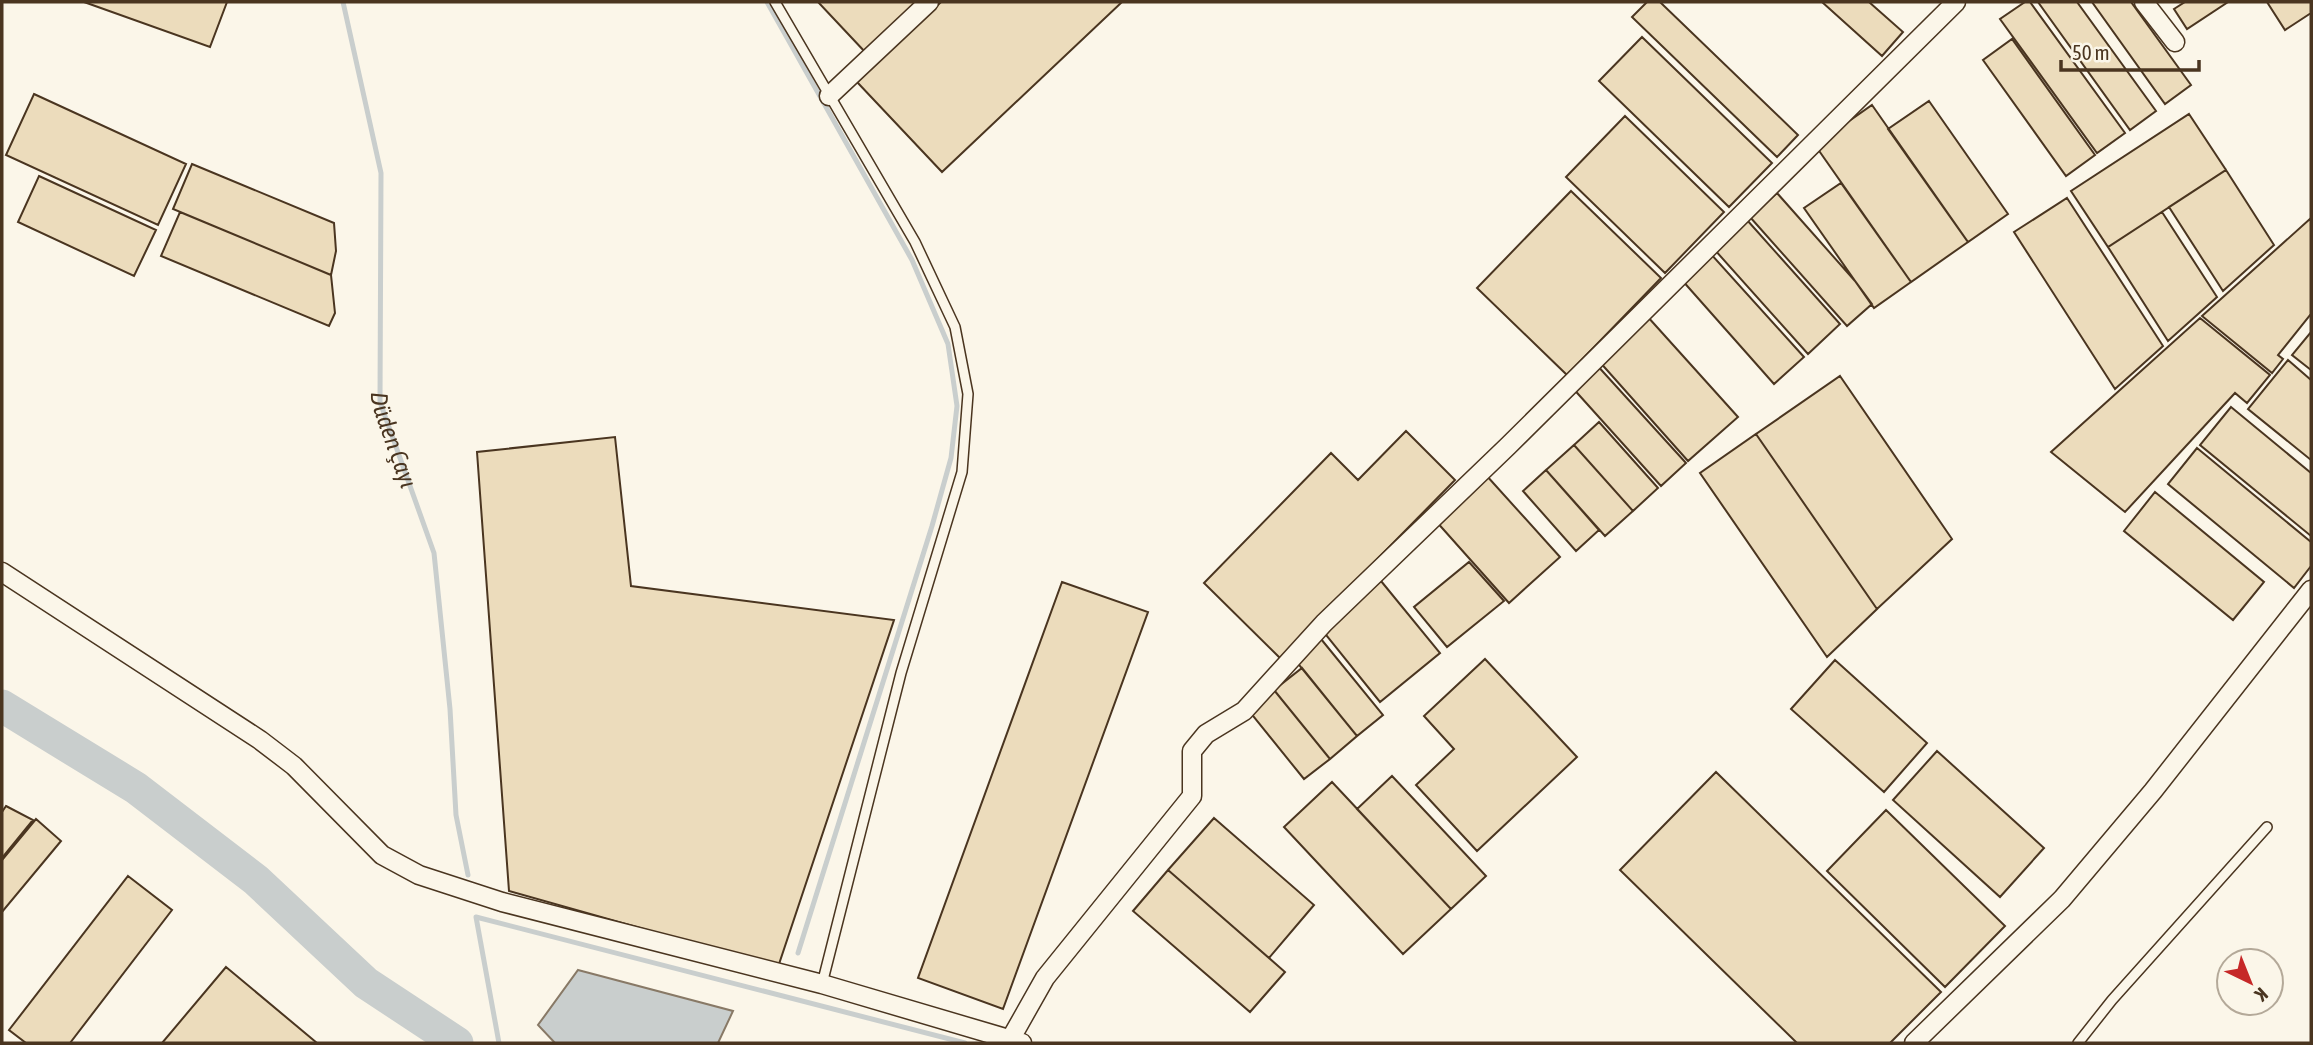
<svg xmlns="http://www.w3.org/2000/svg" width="2313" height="1045" font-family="'Asap Condensed',sans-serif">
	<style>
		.water { fill: #c9cecd; stroke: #887966; stroke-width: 2 }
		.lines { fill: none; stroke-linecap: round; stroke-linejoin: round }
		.stream { stroke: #c9cecd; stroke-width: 5 }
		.river { stroke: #c9cecd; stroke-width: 33 }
		.building { fill: #ecdcbc; stroke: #4a3520; stroke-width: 2 }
		.lane-casing { stroke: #4a3520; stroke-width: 12 }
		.street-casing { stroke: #4a3520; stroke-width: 21 }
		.lane { stroke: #fbf6e9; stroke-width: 9 }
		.street { stroke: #fbf6e9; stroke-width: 18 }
		.labels { text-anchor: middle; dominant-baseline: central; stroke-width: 5; stroke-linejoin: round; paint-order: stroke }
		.water-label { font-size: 24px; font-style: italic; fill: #4a3520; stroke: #fbf6e9 }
	</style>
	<rect width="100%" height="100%" fill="#fbf6e9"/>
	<path class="water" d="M578,970L733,1011L718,1043H555L538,1025Z"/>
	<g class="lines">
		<g class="stream">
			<path id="s1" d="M343,2L381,173L380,402L434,553L450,709L456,815L468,875"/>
			<path d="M767,2L912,260L948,344L957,406L951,458L932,526L798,953"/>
			<path d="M499,1043L476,917L965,1043"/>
		</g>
		<path class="river" d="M2,706L136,788L256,880L366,983L457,1043"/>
	</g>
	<path class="building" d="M84,2H227L210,47Z
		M818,2H920L866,53Z
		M941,2H1122L942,172L857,82Z
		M1647,2H1660L1798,135L1777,157L1632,17Z
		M1822,2H1869L1903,32L1882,56Z
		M2025,2H2030L2125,133L2097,153L2000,19Z
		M2038,2H2077L2156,111L2130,130Z
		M2092,2H2131L2191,85L2165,104Z
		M2185,2H2228L2187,29L2174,9Z
		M2267,2H2311V13L2285,30Z
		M1642,37L1772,163L1729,207L1599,81Z
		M2012,39L2095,155L2066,176L1983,60Z
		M34,94L186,164L158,225L6,155Z
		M1929,101L2008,214L1968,242L1888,129Z
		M1872,105L1968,242L1911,282L1815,145Z
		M2189,114L2226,170L2108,247L2071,191Z
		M1625,116L1724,212L1665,273L1566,177Z
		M192,164L334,223L336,251L331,275L173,209Z
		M2226,170L2274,245L2223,291L2169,207Z
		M39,176L156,230L134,276L18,222Z
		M1841,183L1911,282L1874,308L1804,208Z
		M1571,191L1661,278L1567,375L1477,288Z
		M1777,193L1855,281L1872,304L1847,326L1750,217Z
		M2067,198L2163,346L2115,389L2014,232Z
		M180,212L331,275L335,313L329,326L161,256Z
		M2162,212L2217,297L2168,341L2108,247Z
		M2311,218V314L2278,355L2283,359L2272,373L2202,316Z
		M1747,220L1840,324L1808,354L1714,249Z
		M1710,253L1804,357L1774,384L1681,279Z
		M1647,316L1738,417L1688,461L1598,360Z
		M2200,318L2270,375L2247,403L2235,393L2125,512L2051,452Z
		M2311,332V370L2292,355Z
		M2288,360L2311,380V460L2248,409Z
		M1595,363L1686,463L1661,486L1570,385Z
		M1840,376L1952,539L1877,609L1756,434Z
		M2231,407L2311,473V536L2200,445Z
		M1599,422L1658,488L1633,511L1574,445Z
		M1406,431L1455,480L1280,658L1204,583L1331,453L1358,480Z
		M1756,434L1877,609L1827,657L1700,473Z
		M615,437L631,586L894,620L778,967L509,891L477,452Z
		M1574,445L1633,511L1605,536L1546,470Z
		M2197,448L2311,542V566L2294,588L2168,484Z
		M1546,470L1599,530L1576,551L1523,491Z
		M1486,475L1560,557L1509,603L1435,520Z
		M2155,492L2264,582L2233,620L2124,531Z
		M1469,562L1504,601L1447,647L1414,607Z
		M1381,581L1440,653L1380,702L1322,630Z
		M1062,582L1148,612L1003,1009L918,978Z
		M1321,639L1383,715L1357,736L1295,660Z
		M1485,659L1577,757L1477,851L1416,785L1454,749L1424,716Z
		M1835,660L1927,743L1884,792L1791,709Z
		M1302,668L1357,736L1330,759L1274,690Z
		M1274,690L1330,759L1304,779L1249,711Z
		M1937,751L2044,848L2000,897L1893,800Z
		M1716,772L1941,992L1890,1043H1797L1620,870Z
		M1392,776L1486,876L1451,909L1357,809Z
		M1332,782L1451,909L1403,954L1284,827Z
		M6,806L33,820L2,858V812Z
		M1886,810L2005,926L1945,987L1827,871Z
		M1214,818L1314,905L1269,958L1168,870Z
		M36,819L61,841L2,912V860Z
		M1168,870L1285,972L1250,1012L1133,911Z
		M128,876L172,910L70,1043H26L9,1030Z
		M226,967L317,1043H162Z"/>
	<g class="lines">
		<defs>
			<path id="lane" d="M775,2L915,242L955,327L968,394L962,472L901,673L822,984
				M2078,1043L2112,1000L2267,827"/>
			<path id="street" d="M2144,2L2175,42
				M829,96L929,2
				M2,572L260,740L294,766L382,855L419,875L502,902L822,984L1022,1043
				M1010,1040L1045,978L1192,796V751L1206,734L1244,711L1324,623L1508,446L1956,2
				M1914,1043L2062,899L2153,791L2311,590"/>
		</defs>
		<use href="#lane" class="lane-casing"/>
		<use href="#street" class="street-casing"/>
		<use href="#lane" class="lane"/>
		<use href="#street" class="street"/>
	</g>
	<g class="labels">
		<g class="water-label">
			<text stroke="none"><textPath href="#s1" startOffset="444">Düden Çayı</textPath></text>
		</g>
	</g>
	<rect width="2313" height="1045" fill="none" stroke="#4a3520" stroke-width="7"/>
	<g transform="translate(2250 982) rotate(137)"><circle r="33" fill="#fbf6e9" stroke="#b4a999" stroke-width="2"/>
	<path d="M0-5L12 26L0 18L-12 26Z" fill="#c62828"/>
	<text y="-10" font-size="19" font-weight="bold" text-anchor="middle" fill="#4a3520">K</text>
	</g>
	<path d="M2061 60v10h138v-10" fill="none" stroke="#4a3520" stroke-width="3.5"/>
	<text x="2072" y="60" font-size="21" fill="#4a3520" stroke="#fbf6e9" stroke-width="5" paint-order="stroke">50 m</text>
</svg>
